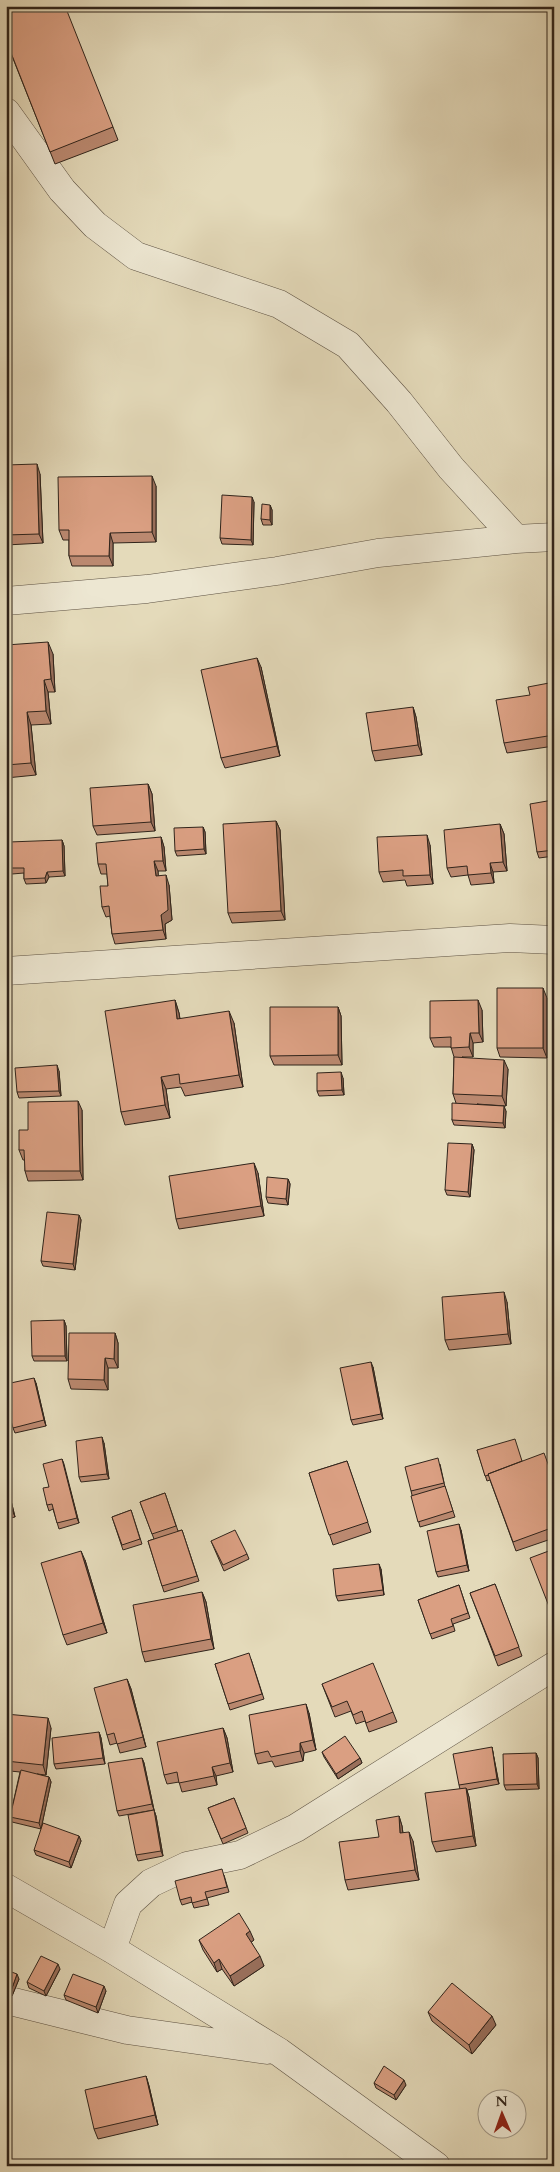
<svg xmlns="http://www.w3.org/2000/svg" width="560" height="2172" font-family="Cardo,serif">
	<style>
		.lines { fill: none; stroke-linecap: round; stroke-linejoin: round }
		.minor-casing { stroke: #5d5243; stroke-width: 29 }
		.minor { stroke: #ede7d2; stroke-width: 28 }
		.wall { fill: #bb8970; stroke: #30241b }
		.shaded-wall { fill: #996f5b; stroke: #30241b }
		.building { fill: #da9f82; stroke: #30241b }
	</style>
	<rect width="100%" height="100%" fill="#e4daba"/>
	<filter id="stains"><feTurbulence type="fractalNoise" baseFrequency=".004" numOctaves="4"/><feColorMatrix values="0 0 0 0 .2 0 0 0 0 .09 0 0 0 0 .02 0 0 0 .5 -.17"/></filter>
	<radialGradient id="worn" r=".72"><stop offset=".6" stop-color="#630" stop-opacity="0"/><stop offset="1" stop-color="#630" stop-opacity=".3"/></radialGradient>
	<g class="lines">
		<defs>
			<path id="minor" d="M6,112L62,190L95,225L136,256L279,304L348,345L399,402L451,468L516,539
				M6,601L147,589L277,571L378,553L516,539L554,537
				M6,971L510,938L554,940
				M6,1888L112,1949L279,2052L436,2166
				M112,1949L128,1904L151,1883L187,1866L240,1855L296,1828L554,1666
				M6,2000L127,2030L267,2050"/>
		</defs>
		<use href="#minor" class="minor-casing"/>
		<use href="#minor" class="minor"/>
	</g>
	<path class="wall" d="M6,41L113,127L118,140L55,164Z
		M6,465L40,474L43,543L6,545Z
		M156,486V542L113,543V566H72L69,556V540H63L59,530Z
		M254,502L253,545L222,544L220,538Z
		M270,505L272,510V525H263L261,519Z
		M6,645L53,654L55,692H48L51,724L31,725L36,775L6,778Z
		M261,667L280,756L225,768L221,758Z
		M549,683L552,693L554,702V746L507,753L504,743L530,695Z
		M413,707L416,717L422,755L375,761L372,751Z
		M148,784L152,794L155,831L97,835L93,826Z
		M553,800L554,802V856L539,858L537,852Z
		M276,821L280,830L285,920L232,923L228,913Z
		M500,824L504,834L507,871L493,872L494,883L471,885L468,875L451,877L447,868Z
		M203,827L205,832L206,854L177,856L175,851Z
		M161,837L164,847L166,871H158V876L169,885L172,920L165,924L166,939L115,944L112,934L110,916L106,917L102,907L108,886L107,874H101L98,864Z
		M62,840L64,846L65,876L49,877L46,883L26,884L24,879V873L12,874L10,868Z
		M430,845L433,884L407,886L405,880L383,882L379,872Z
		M547,998V1058L500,1057L497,1048Z
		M175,1000L179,1013L180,1019L234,1023L243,1087L185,1096L181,1087L166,1089L170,1118L125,1125L121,1112Z
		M338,1007L341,1016L342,1065H274L270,1056Z
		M482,1010L483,1042L473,1043V1057H462L508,1069L506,1106L477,1104L506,1111L505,1128L454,1125L452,1120L456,1103L453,1094L454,1057L451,1047H434L430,1038Z
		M59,1071L61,1096L19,1098L17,1092Z
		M343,1078L344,1095L319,1096L317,1091Z
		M82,1110L83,1180L28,1181L25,1171V1160H23L19,1150L28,1130Z
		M472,1144L474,1150L470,1197L447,1195L445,1190Z
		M258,1173L264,1216L179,1229L176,1219Z
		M288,1179L290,1184L288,1205L268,1203L266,1197Z
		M79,1215L81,1220L75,1270L43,1266L41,1261Z
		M507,1302L511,1344L449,1350L445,1340Z
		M64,1320L66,1326L67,1361H34L32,1356Z
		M115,1333L118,1343V1368H108V1390L71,1389L68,1379Z
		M373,1367L383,1419L353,1425L351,1420Z
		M36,1383L46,1426L15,1433L13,1428Z
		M104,1443L109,1479L81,1482L79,1477Z
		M477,1450L522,1461L554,1480V1538L516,1551L490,1480L487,1481Z
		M62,1459L79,1523L59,1529L53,1509L49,1511L47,1505L49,1487Z
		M347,1461L371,1532L333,1545L309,1473Z
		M440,1464L445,1487L455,1517L420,1527L411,1491Z
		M6,1480L15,1517L6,1519Z
		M165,1493L178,1531L182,1530L199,1581L164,1592L148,1541L154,1539L140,1502Z
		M131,1510L142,1544L123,1550L112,1517Z
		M461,1530L469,1571L438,1577L436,1572Z
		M211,1541L247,1554L249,1559L224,1571Z
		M85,1560L107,1633L67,1645L63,1635Z
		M381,1569L384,1595L338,1601L336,1596Z
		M495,1584L522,1656L498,1666L470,1593Z
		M459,1585L470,1618L453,1624L455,1631L432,1639L418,1600Z
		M202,1592L206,1602L214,1649L145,1662L142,1652Z
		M251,1659L264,1699L230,1710L215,1664Z
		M127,1679L131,1689L146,1747L120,1753L117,1743L110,1745L107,1735Z
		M322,1684L393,1712L397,1722L369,1732L365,1721L356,1724L351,1711L335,1717Z
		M309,1713L316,1750L304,1753L303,1761L275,1767L272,1761L258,1764L255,1754Z
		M6,1714L51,1728L46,1775L37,1774L49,1777L51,1782L41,1829L12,1822L10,1817L20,1772L10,1771L6,1761L8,1749H6Z
		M223,1728L227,1738L233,1772L216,1776L217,1785L182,1792L179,1782L167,1784L164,1775Z
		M99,1732L101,1738L105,1764L56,1769L54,1764Z
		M492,1747L493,1753L499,1784L467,1790L469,1797L476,1846L436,1852L432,1842L460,1789L459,1785Z
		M322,1752L360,1758L362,1763L338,1779L324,1757Z
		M536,1753L538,1758L539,1789L506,1790L504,1785Z
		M142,1758L144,1763L154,1810L119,1816L117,1811Z
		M234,1798L248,1833L223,1844L208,1808Z
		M154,1810L156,1816L163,1856L138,1861L136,1855Z
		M399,1816L402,1826L403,1833L413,1841L419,1880L348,1890L345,1880L379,1837Z
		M79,1836L81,1841L71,1868L36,1855L34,1850Z
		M224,1875L229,1892L207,1898L209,1905L194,1908L192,1902L182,1905L180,1900Z
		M199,1940H254L251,1942L264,1966L234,1986L222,1969L217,1972L203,1950Z
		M60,1969L46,1996L29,1988L27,1982Z
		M6,1970L19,1979L12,1996L6,1994Z
		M106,1991L98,2013L66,2000L64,1995Z
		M428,2012L496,2025L472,2054L432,2021Z
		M146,2076L149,2086L158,2125L98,2139L94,2129Z
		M374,2083L406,2085L396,2100L376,2088Z"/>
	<path class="shaded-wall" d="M37,464L40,474L43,543L39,534Z
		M152,476L156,486V542L152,532Z
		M252,497L254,502L253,545L251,540Z
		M270,505L272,510V525L270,520Z
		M110,533L113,543V566L109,556Z
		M48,642L53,654L55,692L51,679Z
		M257,658L261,667L280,756L277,746Z
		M44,680L48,692L51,724L46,711Z
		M549,683L552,693L554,702V714Z
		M413,707L416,717L422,755L418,745Z
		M27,712L31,725L36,775L31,763Z
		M148,784L152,794L155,831L151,822Z
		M276,821L280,830L285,920L281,911Z
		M500,824L504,834L507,871L503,862Z
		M203,827L205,832L206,854L204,849Z
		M427,835L430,845L433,884L430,875Z
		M161,837L164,847L166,871L163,861Z
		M62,840L64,846L65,876L63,871Z
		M154,861L158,871L159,886L156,876Z
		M490,863L493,872L494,883L491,873Z
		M47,872L49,877L46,883L45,878Z
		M166,875L169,885L172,920L165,924L166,939L163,930L161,915Z
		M543,988L547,998V1058L543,1048Z
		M175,1000L179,1013L182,1032L177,1019Z
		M478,1000L482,1010L483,1042L479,1033Z
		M338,1007L341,1016L342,1065L338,1055Z
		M229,1011L234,1023L243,1087L239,1075Z
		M470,1033L473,1043V1057L469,1047Z
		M504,1060L508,1069L506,1106L502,1096Z
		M57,1065L59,1071L61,1096L59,1091Z
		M341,1072L343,1078L344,1095L342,1090Z
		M161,1077L166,1089L170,1118L165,1105Z
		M78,1101L82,1110L83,1180L80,1171Z
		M504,1106L506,1111L505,1128L503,1123Z
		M472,1144L474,1150L470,1197L468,1192Z
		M254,1163L258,1173L264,1216L261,1206Z
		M288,1179L290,1184L288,1205L286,1199Z
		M79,1215L81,1220L75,1270L73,1264Z
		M504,1292L507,1302L511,1344L508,1334Z
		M64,1320L66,1326L67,1361L65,1356Z
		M115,1333L118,1343V1368L114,1359Z
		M105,1358L108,1368V1390L104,1380Z
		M371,1362L373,1367L383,1419L381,1414Z
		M34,1378L36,1383L46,1426L44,1420Z
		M102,1437L104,1443L109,1479L107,1474Z
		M62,1459L64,1464L79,1523L77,1518Z
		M6,1480L15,1517L11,1507L6,1486Z
		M459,1524L461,1530L469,1571L467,1565Z
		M81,1551L85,1560L107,1633L103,1623Z
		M379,1564L381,1569L384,1595L383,1590Z
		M202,1592L206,1602L214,1649L211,1639Z
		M127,1679L131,1689L146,1747L143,1737Z
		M306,1704L309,1713L316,1750L313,1740Z
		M48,1718L51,1728L46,1775L43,1765Z
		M223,1728L227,1738L233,1772L230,1763Z
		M99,1732L101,1738L105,1764L103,1758Z
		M300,1743L304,1753L303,1761L300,1751Z
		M492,1747L493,1753L499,1784L497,1779Z
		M536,1753L538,1758L539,1789L537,1784Z
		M142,1758L144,1763L154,1810L152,1804Z
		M360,1758L362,1763L338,1779L336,1774Z
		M212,1767L216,1776L217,1785L214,1776Z
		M49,1777L51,1782L41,1829L39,1823Z
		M466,1788L469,1797L476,1846L473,1836Z
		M154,1810L156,1816L163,1856L161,1851Z
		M399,1816L402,1826L404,1843L400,1833Z
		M409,1832L413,1841L419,1880L415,1870Z
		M79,1836L81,1841L71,1868L69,1862Z
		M250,1931L254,1940L249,1944L246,1934Z
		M260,1956L264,1966L234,1986L230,1976Z
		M219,1959L222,1969L217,1972L214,1963Z
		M58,1964L60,1969L46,1996L44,1991Z
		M17,1974L19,1979L12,1996L11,1991Z
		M104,1986L106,1991L98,2013L96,2007Z
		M492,2016L496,2025L472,2054L469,2045Z
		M146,2076L149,2086L158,2125L155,2115Z
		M404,2080L406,2085L396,2100L394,2095Z"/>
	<path class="building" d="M27,6H65L113,127L50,152L6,40V14Z
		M37,464L39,534L6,535V465Z
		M152,476V532L110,533L109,556H69V530H59L58,477Z
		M222,495L252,497L251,540L220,538Z
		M262,504L270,505V520L261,519Z
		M48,642L51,679L44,680L46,711L27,712L31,763L6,765V645Z
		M257,658L277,746L221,758L201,670Z
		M549,683L554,714V735L504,743L496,700L530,695L528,687Z
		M413,707L418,745L372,751L366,713Z
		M148,784L151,822L93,826L90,788Z
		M553,800L554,805V850L537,852L530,804Z
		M276,821L281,911L228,913L223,824Z
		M500,824L503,862L490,863L491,873L468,875L467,866L447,868L444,830Z
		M203,827L204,849L175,851L174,828Z
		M427,835L430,875L403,876V870L379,872L377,837Z
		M161,837L163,861H154L156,876L166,875L168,910L161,915L163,930L112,934L109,906L102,907L100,886H108L106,864H98L96,843Z
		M62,840L63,871L47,872L45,878L24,879V868H10L9,842Z
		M497,988H543V1048H497Z
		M175,1000L177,1019L229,1011L239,1075L180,1084L179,1074L161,1077L165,1105L121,1112L105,1011Z
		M478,1000L479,1033H470L469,1047L451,1048V1037L430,1038V1001Z
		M270,1007H338V1055L270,1056Z
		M454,1057L504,1060L502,1096L453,1094Z
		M57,1065L59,1091L17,1092L15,1068Z
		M341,1072L342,1090L317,1091V1073Z
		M78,1101L80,1171H25L24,1150H19V1130H28V1102Z
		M452,1103L504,1106L503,1123L452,1120Z
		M448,1143L472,1144L468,1192L445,1190Z
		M254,1163L261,1206L176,1219L169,1176Z
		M267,1177L288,1179L286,1199L266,1197Z
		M47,1212L79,1215L73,1264L41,1261Z
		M504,1292L508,1334L445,1340L442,1297Z
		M64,1320L65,1356H32L31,1321Z
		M69,1333H115L114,1359L105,1358L104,1380L68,1379Z
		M371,1362L381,1414L351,1420L340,1368Z
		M34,1378L44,1420L13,1428L6,1402V1384Z
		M102,1437L107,1474L79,1477L76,1441Z
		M515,1439L522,1461L488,1474L489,1475L485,1476L477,1450Z
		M544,1453L554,1480V1527L513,1542L488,1474Z
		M438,1458L444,1483L411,1491L405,1467Z
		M62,1459L77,1518L57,1523L52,1504L47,1505L43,1488L49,1487L43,1464Z
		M347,1461L368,1522L329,1535L309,1473Z
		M6,1486L11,1507L6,1509Z
		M445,1486L453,1511L418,1522L411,1496Z
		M165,1493L176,1526L152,1534L140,1502Z
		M131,1510L140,1539L122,1545L112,1517Z
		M459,1524L467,1565L436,1572L427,1531Z
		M182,1530L197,1576L162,1586L148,1541Z
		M235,1530L247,1554L223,1565L211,1541Z
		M554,1549V1619L530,1558Z
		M81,1551L103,1623L63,1635L41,1563Z
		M379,1564L383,1590L336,1596L333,1569Z
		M495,1584L519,1647L495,1656L470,1593Z
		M459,1585L468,1613L451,1619L453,1626L430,1634L418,1600Z
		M202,1592L211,1639L142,1652L133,1605Z
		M249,1653L262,1694L228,1704L215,1664Z
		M373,1663L393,1712L366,1723L362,1711L353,1715L347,1701L332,1707L322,1684Z
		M127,1679L143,1737L117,1744L114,1733L107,1735L94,1688Z
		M306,1704L313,1740L300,1743V1751L271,1757L268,1751L255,1754L249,1715Z
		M6,1714L48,1718L43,1765L6,1761L9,1740H6Z
		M223,1728L230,1763L212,1767L214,1776L179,1783L177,1772L164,1775L157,1742Z
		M99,1732L103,1758L54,1764L52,1738Z
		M345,1736L360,1758L336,1774L322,1752Z
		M492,1747L497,1779L459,1785L453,1754Z
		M536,1753L537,1784L504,1785L503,1754Z
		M142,1758L152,1804L117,1811L108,1763Z
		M21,1770L49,1777L39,1823L10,1817Z
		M466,1788L473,1836L432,1842L425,1793Z
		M234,1798L246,1828L221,1839L208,1808Z
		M154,1810L161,1851L136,1855L128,1815Z
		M399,1816L400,1833L409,1832L415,1870L345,1880L339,1842L379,1837L376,1820Z
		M43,1823L79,1836L69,1862L34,1850Z
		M222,1869L227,1887L205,1892L207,1899L192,1903L191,1897L180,1900L175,1881Z
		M239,1913L250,1931L246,1934L260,1956L230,1976L219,1959L214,1963L199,1940Z
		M41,1956L58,1964L44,1991L27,1982Z
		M6,1970L17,1974L11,1991L6,1989Z
		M73,1974L104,1986L96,2007L64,1995Z
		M452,1983L492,2016L469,2045L428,2012Z
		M384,2066L404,2080L394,2095L374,2083Z
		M146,2076L155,2115L94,2129L85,2090Z
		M145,2162L147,2166H140Z"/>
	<rect width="560" height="2172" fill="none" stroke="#e4daba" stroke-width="25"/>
	<rect x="8" y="8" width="545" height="2157" fill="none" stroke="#30241b" stroke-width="2.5"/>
	<rect x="12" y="12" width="535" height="2147" fill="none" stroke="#30241b"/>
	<g transform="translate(502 2114) rotate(358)"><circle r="24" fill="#ede7d2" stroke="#a19989"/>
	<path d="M0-4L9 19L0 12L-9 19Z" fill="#8f2418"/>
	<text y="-8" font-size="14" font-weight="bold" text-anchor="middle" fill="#30241b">N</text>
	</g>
	<rect width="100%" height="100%" filter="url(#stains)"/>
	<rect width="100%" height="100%" fill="url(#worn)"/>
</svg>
